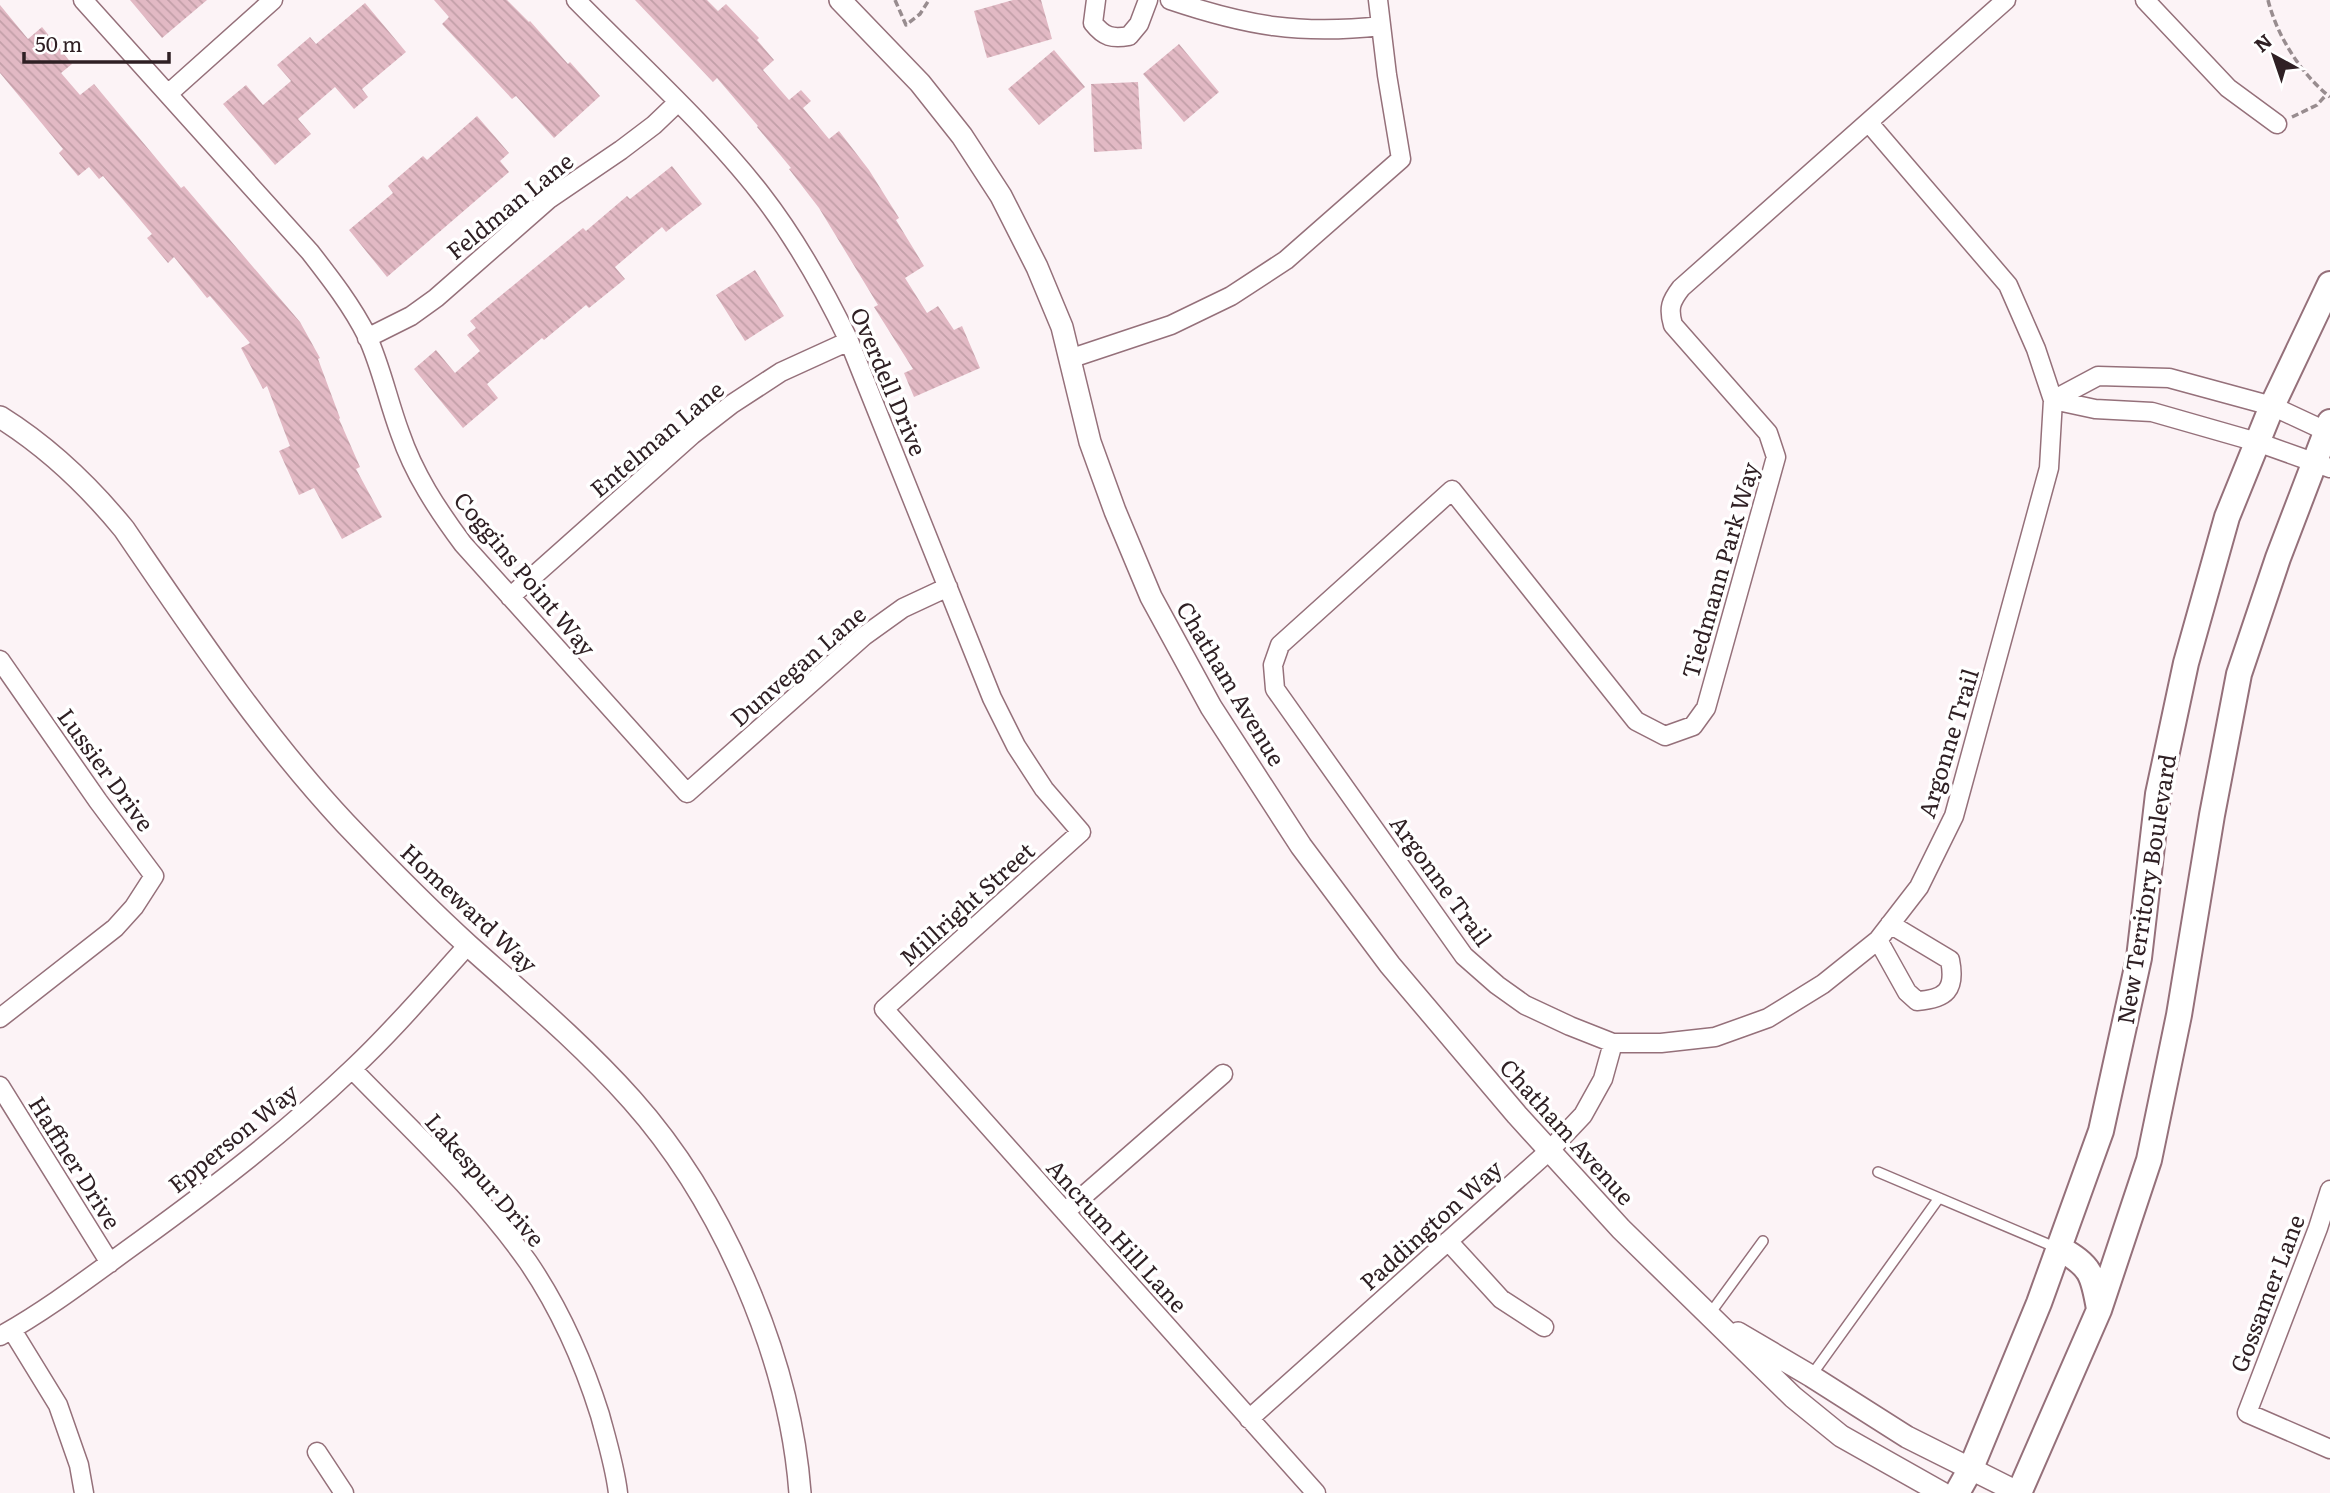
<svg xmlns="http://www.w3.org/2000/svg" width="2330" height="1493" font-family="Literata,serif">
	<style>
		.building { fill: url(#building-back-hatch) }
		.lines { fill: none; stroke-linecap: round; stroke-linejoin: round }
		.service-casing { stroke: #95707a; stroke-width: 12 }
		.minor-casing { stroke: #95707a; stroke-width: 21 }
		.tertiary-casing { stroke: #95707a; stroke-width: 24 }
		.secondary-casing { stroke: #95707a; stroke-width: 28 }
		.path { stroke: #988c8f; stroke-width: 3.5; stroke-dasharray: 7 3.5; stroke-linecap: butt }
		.service { stroke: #fff; stroke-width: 9 }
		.minor { stroke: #fff; stroke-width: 18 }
		.tertiary { stroke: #fff; stroke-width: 21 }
		.secondary { stroke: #fff; stroke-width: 24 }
		.labels { text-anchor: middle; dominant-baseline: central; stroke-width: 7; stroke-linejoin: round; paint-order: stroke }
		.street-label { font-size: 23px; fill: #2f2024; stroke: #fff }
	</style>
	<defs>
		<pattern id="building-back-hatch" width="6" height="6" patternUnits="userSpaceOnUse" patternTransform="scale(1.75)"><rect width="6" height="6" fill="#e2b9c4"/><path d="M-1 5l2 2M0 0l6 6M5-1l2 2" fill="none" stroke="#c29fa8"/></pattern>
	</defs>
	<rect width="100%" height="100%" fill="#fcf3f6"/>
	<path class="building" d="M130,0H207L162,38Z
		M434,0H507L529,22L530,21L568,64L570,62L600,96L554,138L516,96L512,99L442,24L449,17Z
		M635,0H707L718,11L726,4L759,38L757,40L774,60L763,70L789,100L801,90L811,101L803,108L829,139L839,131L869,170L899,218L896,220L924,266L905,278L927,313L938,306L954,330L962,326L980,368L914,397L904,373L913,369L874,307L878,305L819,208L789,169L791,168L757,127L758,126L717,78L713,82Z
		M1013,0H1041L1052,39L987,58L974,11Z
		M365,3L406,52L362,89L368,97L354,109L335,87L298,119L311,134L275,165L223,104L246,85L263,105L291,81L277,65L310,37L316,44Z
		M0,5L28,39L42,27L72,64L61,73L80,95L94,84L181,188L184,186L300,322L320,358L318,359L340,418L339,419L360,467L356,469L382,517L342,539L314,488L299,495L279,451L290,446L267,386L263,389L241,348L250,343L210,296L207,298L174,257L168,263L147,238L152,234L103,176L99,179L89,167L78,176L59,153L63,149L0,73Z
		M1179,44L1219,92L1184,122L1143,74Z
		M1054,50L1085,87L1039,125L1008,89Z
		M1138,82L1142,149L1094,152L1091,84Z
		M477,116L509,153L500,161L509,172L387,277L349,230L393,193L388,186L423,156L427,160Z
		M672,166L702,204L666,232L662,227L615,267L625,279L589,308L586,305L544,340L542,338L487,384L498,398L463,428L414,369L436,350L455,373L480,351L467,335L476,328L470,321L583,228L586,231L627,196L630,199Z
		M755,270L784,316L745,341L716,295Z"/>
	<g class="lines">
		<defs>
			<path id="service" d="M1878,1172L2057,1248
				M1709,1315L1763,1241
				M1811,1376L1939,1198"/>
			<path id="minor" d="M83,0L310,252C331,279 352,306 367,336C381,366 388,401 400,433C414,474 437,509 463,544L687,793L864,636L903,608L948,587
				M576,0C637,62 708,126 761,194C796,239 824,289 849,341L992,698L1016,746L1044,789L1081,832L884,1009L1316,1493
				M1096,0L1093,23C1104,37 1112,39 1129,36L1139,24L1148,0
				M1170,0C1247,26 1300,35 1381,26
				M2145,0L2228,88L2277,124
				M168,94L273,0
				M1869,123L2008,285L2036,349L2053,400L2049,468L1954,816L1919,887L1878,940L1823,984L1768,1018L1715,1037L1661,1043H1613L1570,1026L1525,1005L1497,985L1464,956L1275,689L1273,665L1280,645L1452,490L1636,721L1665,736L1693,726L1706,708L1776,457L1768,433L1673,325C1668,308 1671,301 1681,288L2006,0
				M367,338L411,316L436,298L549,199L621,150L654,125L677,103
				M1069,359L1171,325L1231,296L1286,260L1401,159L1387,75L1378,0
				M2053,400L2098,376L2169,378L2272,406L2330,433
				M2053,400L2095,409L2152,412L2257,442L2330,468
				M510,597L692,435L732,404L781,372L849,341
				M0,660L98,801L154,876L134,907L115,928L0,1018
				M1878,940L1907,992L1917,1001C1946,999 1956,990 1950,960L1890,924
				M352,1069C412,1131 478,1191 528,1262C560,1309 583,1361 600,1415C607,1441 615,1467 618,1493
				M0,1086L110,1263
				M2330,1190L2318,1228L2247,1413L2330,1449
				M1065,1212L1223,1074
				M1448,1241L1501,1299L1544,1327
				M12,1330L58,1405L79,1465L84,1493
				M0,1336C49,1309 95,1273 141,1240C214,1187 286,1132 352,1069C393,1031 430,987 468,945
				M1249,1419L1549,1151L1583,1115L1603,1079L1613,1043
				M317,1452L344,1493"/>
			<path id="tertiary" d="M840,0L920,83L962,136L1001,196L1037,267L1062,327L1090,442L1115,511L1151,597L1211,707L1301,846L1390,965L1517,1115L1621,1229L1793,1397L1841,1436L1942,1493
				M0,417C48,447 88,485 124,529C193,630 261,733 345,823C385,865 426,907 469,946C525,996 582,1044 632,1100C722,1201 790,1357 800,1493
				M1738,1333L1811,1376L1907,1437L2019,1493"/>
			<path id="secondary" d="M2059,1248C2091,1266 2093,1274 2099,1309
				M1957,1493L1971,1468L2039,1303L2101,1131L2139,958L2158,794L2186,663L2227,517L2272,406L2330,284
				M2019,1493L2099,1310L2149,1160L2179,1015L2212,815L2239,674L2278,558L2330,422"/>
		</defs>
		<use href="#service" class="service-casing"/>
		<use href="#minor" class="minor-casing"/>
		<use href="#tertiary" class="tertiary-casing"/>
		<use href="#secondary" class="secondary-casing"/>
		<path class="path" d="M895,0L906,25L920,14L929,0
			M2268,0C2277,36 2301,74 2330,97
			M2292,117L2317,105L2326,95"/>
		<use href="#service" class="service"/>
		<use href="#minor" class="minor"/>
		<use href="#tertiary" class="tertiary"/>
		<use href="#secondary" class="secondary"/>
	</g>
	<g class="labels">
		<g class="street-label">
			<text transform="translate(509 205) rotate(-39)">Feldman Lane</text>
			<text transform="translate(890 381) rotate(67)">Overdell Drive</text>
			<text transform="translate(656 438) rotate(-40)">Entelman Lane</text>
			<text transform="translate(1719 570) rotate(-74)">Tiedmann Park Way</text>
			<text transform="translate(526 573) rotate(50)">Coggins Point Way</text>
			<text transform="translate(797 665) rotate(-41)">Dunvegan Lane</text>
			<text transform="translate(1232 683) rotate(59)">Chatham Avenue</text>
			<text transform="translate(1947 743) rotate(-73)">Argonne Trail</text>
			<text transform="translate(107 769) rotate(54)">Lussier Drive</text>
			<text transform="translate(1442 880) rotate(54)">Argonne Trail</text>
			<text transform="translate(2145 889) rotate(-81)">New Territory Boulevard</text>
			<text transform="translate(966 903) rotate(-42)">Millright Street</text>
			<text transform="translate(470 907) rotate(43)">Homeward Way</text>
			<text transform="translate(1568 1131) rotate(48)">Chatham Avenue</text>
			<text transform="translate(232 1137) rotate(-39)">Epperson Way</text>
			<text transform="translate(76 1162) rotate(58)">Haffner Drive</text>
			<text transform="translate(486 1179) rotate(49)">Lakespur Drive</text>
			<text transform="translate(1430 1224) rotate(-42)">Paddington Way</text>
			<text transform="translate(1118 1235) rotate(48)">Ancrum Hill Lane</text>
			<text transform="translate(2266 1293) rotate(-69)">Gossamer Lane</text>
		</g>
	</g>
	<g transform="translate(2274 56) rotate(320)" stroke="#ffffff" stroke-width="5" paint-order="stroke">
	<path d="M0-5L12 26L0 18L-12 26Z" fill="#2f2024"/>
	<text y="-10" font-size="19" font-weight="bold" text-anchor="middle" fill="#2f2024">N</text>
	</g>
	<path d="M24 52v10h145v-10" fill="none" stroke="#2f2024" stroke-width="3.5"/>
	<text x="35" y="52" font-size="21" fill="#2f2024" stroke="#ffffff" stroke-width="5" paint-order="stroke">50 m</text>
</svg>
